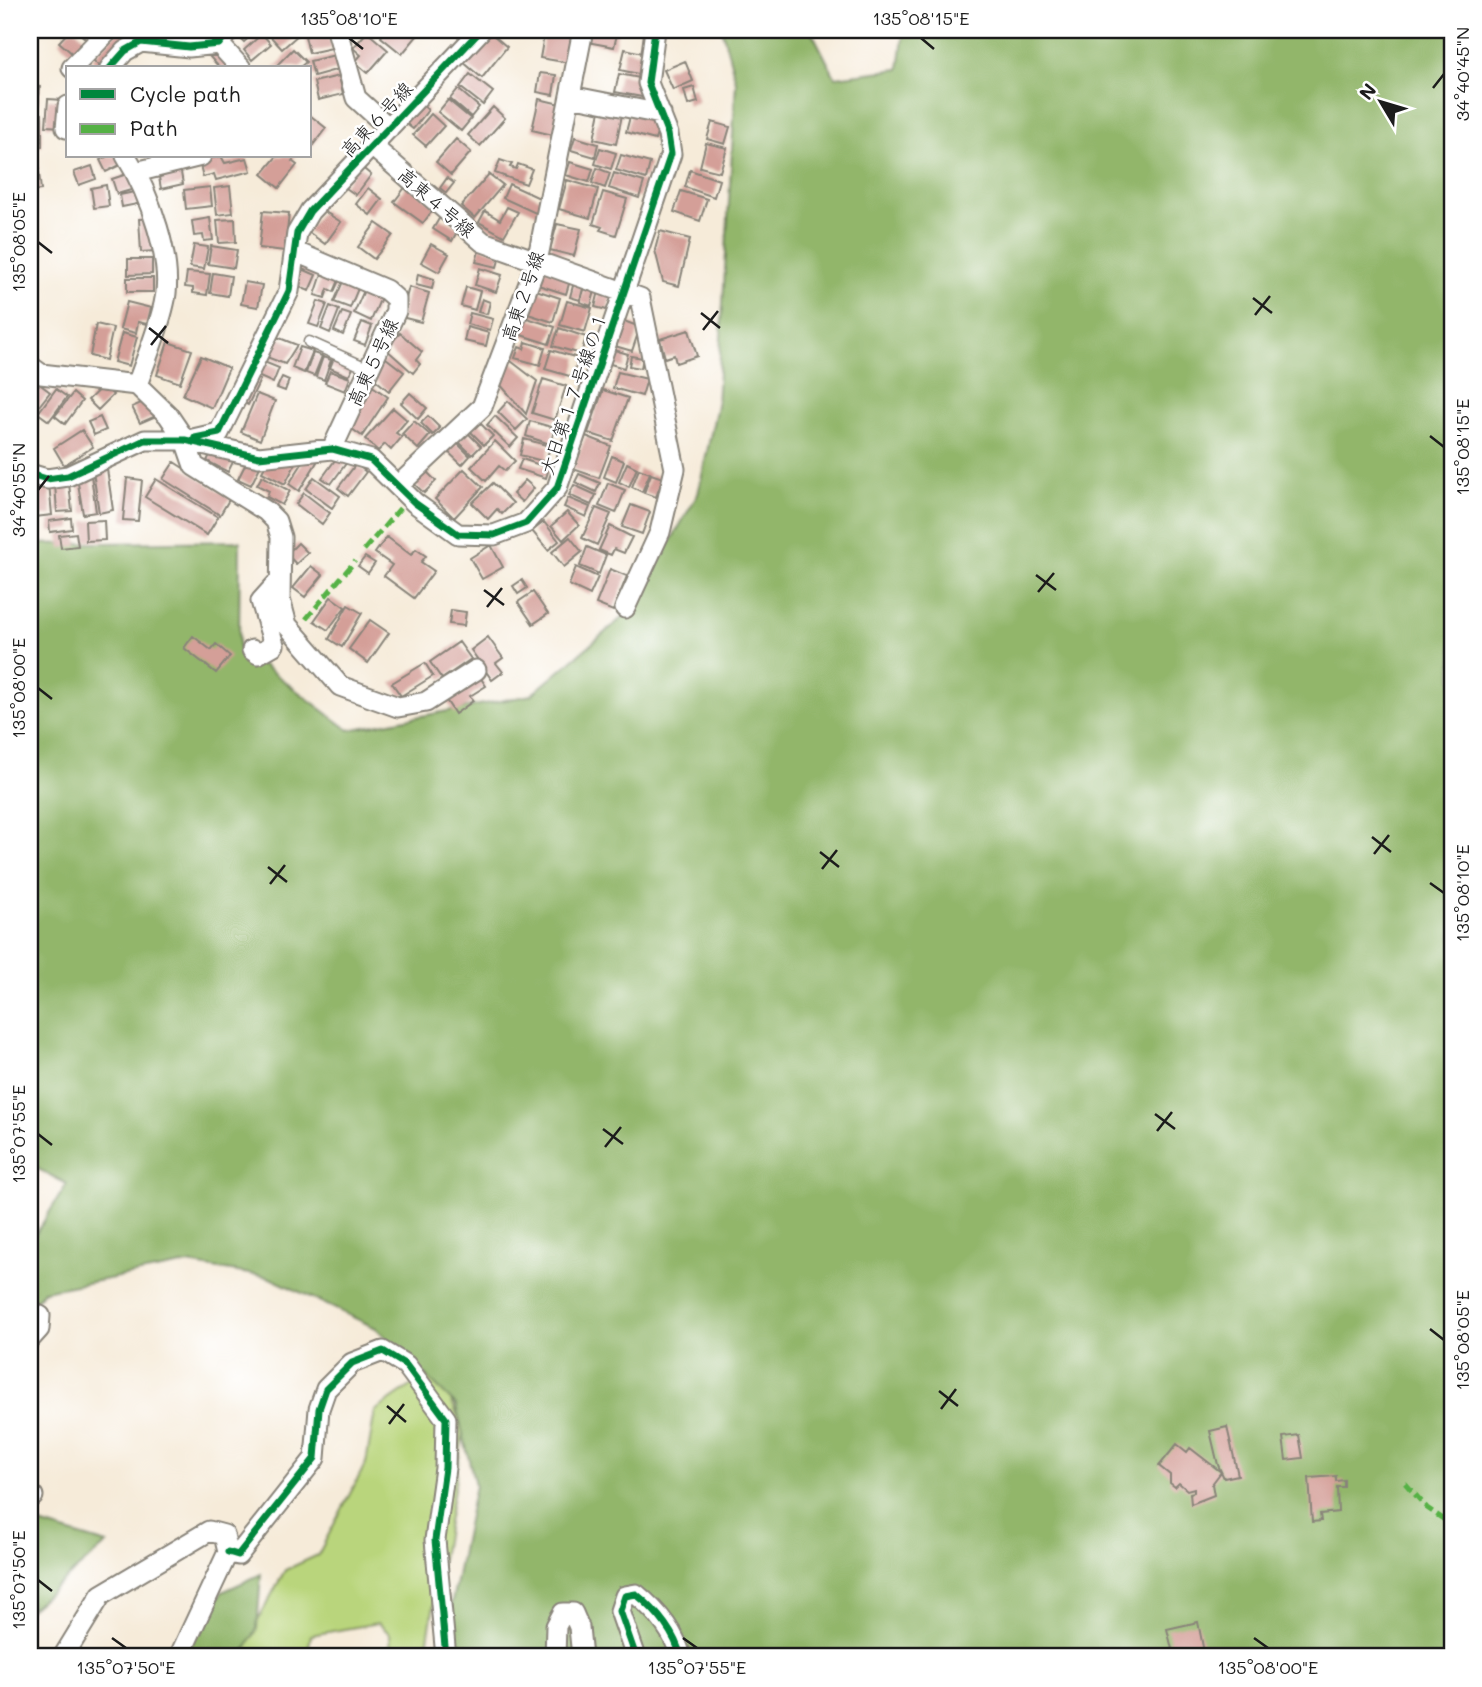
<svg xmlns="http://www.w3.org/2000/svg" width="1482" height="1687" font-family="Mali,'Klee One',sans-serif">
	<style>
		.green { fill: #b9d57b; stroke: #6a784c; stroke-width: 2 }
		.forest { fill: #92b66b; stroke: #576944; stroke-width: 2 }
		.building { fill: #d49f98 }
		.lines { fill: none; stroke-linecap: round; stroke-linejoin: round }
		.lane-casing { stroke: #89847a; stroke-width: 13 }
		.street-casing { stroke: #89847a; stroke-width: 23 }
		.lane { stroke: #fff; stroke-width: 10 }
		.street { stroke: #fff; stroke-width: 19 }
		.quiet { stroke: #55b145; stroke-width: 5; stroke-dasharray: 10 5; stroke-linecap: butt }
		.cycleway-casing { stroke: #fff; stroke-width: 11 }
		.cycleway { stroke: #00873e; stroke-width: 7 }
		.ticks { fill: none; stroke: #1c1c1c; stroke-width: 2.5 }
		.labels { text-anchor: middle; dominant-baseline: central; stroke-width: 5; stroke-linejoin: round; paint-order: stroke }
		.street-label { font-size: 19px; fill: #1c1c1c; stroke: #fff }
		.neatline { fill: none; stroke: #1c1c1c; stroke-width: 2.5 }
		.ticks-label { font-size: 18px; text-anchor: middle; fill: #1c1c1c }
	</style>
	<rect width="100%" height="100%" fill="#fff"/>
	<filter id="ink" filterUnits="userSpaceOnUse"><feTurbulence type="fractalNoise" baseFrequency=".0143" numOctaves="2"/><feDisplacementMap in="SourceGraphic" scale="14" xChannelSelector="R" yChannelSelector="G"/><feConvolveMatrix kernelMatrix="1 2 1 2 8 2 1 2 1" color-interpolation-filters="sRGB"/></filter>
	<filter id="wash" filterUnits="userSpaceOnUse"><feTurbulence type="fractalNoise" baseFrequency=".00686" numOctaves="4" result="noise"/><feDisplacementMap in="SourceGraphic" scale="28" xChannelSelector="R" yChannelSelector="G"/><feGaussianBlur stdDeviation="1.57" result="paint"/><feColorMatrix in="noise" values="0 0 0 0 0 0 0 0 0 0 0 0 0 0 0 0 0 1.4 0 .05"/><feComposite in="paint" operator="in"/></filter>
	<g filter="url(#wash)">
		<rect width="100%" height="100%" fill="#f6ebd9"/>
		<path class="green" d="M437,1368L464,1430L425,1657H391L390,1634L378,1623L311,1635L307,1657H238L285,1570L318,1555L366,1463L375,1411Z"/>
		<path class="forest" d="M722,30H811L835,77L899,69L904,30H1452V1657H441L475,1485L456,1405L376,1328L268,1277L188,1264L44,1291L30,1307V1243L67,1184L30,1165V544L240,541L239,647L349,730L531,695L630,611L698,494L717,405L736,82Z
			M30,1521L107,1544L30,1609Z
			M261,1574L257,1629L242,1657H183L222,1592Z"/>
		<g id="blocks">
			<path class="building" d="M70,30H76L87,40L74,55L59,42Z
				M119,30H124L133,38L101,68L92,59Z
				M237,30H257L244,42L235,33Z
				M279,30H294L298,35L282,49L271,37Z
				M327,30L332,48L309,53L305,36Z
				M386,30H422L402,54L381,37Z
				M487,30L507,47L482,78L462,61Z
				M545,30H576L570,63L540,58Z
				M589,30H618L614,47L587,42Z
				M367,32L388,50L368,73L355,62L361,55L353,48Z
				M262,34L271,44L252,60L244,50Z
				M218,49L236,68H220L210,57Z
				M293,49L306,62L299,68L289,66L274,68Z
				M625,49L647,54L643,75L620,70Z
				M335,55L339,69L314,76L310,61Z
				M685,61L693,81L673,90L664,70Z
				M540,73L556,75L553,95L537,92Z
				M470,74L493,92L483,105L460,87Z
				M619,74L645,79L642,97L615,92Z
				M339,76L343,94L318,100L314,82Z
				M30,86L40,87L38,106L30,105Z
				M694,87L698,102L688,105L684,90Z
				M458,89L479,107L471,117L450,99Z
				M48,99L64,100L63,127L46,126Z
				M539,99L560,104L553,135L532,130Z
				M448,100L471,119L461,131L438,112Z
				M419,102L428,110L413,129L403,121Z
				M493,107L505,118L480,146L468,135Z
				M600,111L622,115L616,144L594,139Z
				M631,113L661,121L655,140L626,132Z
				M30,114H42V147H30Z
				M431,114L444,126L426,146L413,135Z
				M311,116L326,128L310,149V117Z
				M712,122L730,127L725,144L707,139Z
				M575,137L598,144L595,157L571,150Z
				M456,139L471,152L451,175L436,162Z
				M706,143L727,148L720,172L700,167Z
				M600,148L616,153L611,169L595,164Z
				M38,154L39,169L30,170V155Z
				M621,155L650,163L646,179L616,170Z
				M108,156H123L126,162L106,172L100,160Z
				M221,156L225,163L247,158L251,171L216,180L214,174L203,177L199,161Z
				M277,156H296L292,161L297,165L279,188L262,174Z
				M500,160L512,164L510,167L516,169L518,164L532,169L526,184L495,173Z
				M570,162L593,169L589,182L566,175Z
				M359,165L371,175L356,195L343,186Z
				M92,166L96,179L79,185L74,172Z
				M180,167L183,184L161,189L158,171Z
				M597,168L610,173L605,188L592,183Z
				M690,170L719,180L714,197L685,187Z
				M133,172L138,188L117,194L112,179Z
				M39,173L41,190L30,191V174Z
				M614,173L644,182L639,198L609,188Z
				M489,174L503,185L475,218L461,206Z
				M447,178L454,183L446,193L440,188Z
				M567,180L598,189L590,218L559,209Z
				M509,184L546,201L540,215L503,198Z
				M106,185L109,206L94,208L91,188Z
				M407,185L436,206L423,223L394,202Z
				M230,186L233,213L217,215L214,188Z
				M210,187L212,206L186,209L184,190Z
				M368,188L382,199L370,215L356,204Z
				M139,191L142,203L122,207L120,195Z
				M681,191L707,199L700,221L674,212Z
				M603,192L627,199L616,235L600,230L602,227L593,224Z
				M507,207L518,212L504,236L479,222L485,211L500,220Z
				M322,210L341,222L325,244L307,231Z
				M263,211L289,213L285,251L259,248Z
				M440,217L459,228L452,241L433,229Z
				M153,218L155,251L141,252L139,219Z
				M210,218L213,240L204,241L203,235L194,236L192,221Z
				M235,219L236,242L219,243L217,220Z
				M376,223L393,235L374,259L358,247Z
				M557,224L581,229L574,256L550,250Z
				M660,231L690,239L679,286L663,282L655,250Z
				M431,244L449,254L439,272L421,262Z
				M194,245L208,247L204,269L190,267Z
				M211,246L237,250L234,268L208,264Z
				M480,247L501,253L497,267L476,262Z
				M128,259H152V274L128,275Z
				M541,267L571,277L566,294L535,284Z
				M300,268L316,275L309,291L293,284Z
				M324,268L340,278L334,292L328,289L325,298L315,295Z
				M480,268L502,275L496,292L475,285Z
				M187,272L210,274L207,295L193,293V288L185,287Z
				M213,273L231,276L228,296L210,293Z
				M418,274L434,279L432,289L416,285Z
				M127,278H153V292H127Z
				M575,278L585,281L580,300L570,297Z
				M344,279L359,286L350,308L334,302Z
				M245,282L262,285L258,307L241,304Z
				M586,284L596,287L591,306L580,302Z
				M409,287L429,293L421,322L401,317Z
				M466,287L480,291L475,310L461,306Z
				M365,288L382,295L371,321L354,313Z
				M536,290L560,298L553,322L528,314Z
				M599,291L612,295L607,310L595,307Z
				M482,299L490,302L487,314L478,312Z
				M318,301L327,304L318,327L309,324Z
				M567,301L592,308L585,332L560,325Z
				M127,302L151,308L147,324L138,322L136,333L120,329Z
				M330,306L339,310L330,333L321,329Z
				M342,312L351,315L343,335L334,331Z
				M470,313L493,319L490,330L467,324Z
				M524,317L555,327L549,344L518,334Z
				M624,321L640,327L632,351L615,346Z
				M362,322L372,326L365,345L354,341Z
				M96,324L113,328L106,360L90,356Z
				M467,327L489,333L486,346L464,341Z
				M559,328L586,337L581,354L553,346Z
				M689,330L697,356L676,363L674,355L665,358L660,339Z
				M122,333L137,337L129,366L114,362Z
				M400,333L422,352L416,360L420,364L413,373L386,349Z
				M272,335L297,345L285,364L264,356Z
				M168,342L192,350L180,383L157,375Z
				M526,342L545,348L540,365L515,358L519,347L524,349Z
				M300,347L313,351L304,373L292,368Z
				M611,349L628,354L624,368L607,363Z
				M551,350L578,358L573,377L545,369Z
				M313,353L322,356L314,376L306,373Z
				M201,356L229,368L212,408L183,395Z
				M631,356L643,358L641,368L629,366Z
				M323,357L331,360L324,380L316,377Z
				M334,358L354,366L349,376L330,368Z
				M386,358L404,372L389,391L371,376Z
				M507,358L537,381L526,414L499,383Z
				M259,360L279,368L273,383L253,374Z
				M330,371L350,378L345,391L325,383Z
				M618,372L647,379L642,396L613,388Z
				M250,375L260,380L248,405L238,400Z
				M282,377L289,380L285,391L277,388Z
				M543,379L566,386L555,420L532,413Z
				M38,383L50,392L35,411L30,407V395Z
				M104,385L113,395L98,410L88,400Z
				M371,385L388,397L362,436L345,424Z
				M56,389L67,397L49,421L38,413Z
				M603,390L628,398L613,441L588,433Z
				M73,393L82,401L65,424L55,416Z
				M410,393L427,408L418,419L401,403Z
				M257,394L275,401L260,440L241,432Z
				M148,400L156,416L140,423L132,407Z
				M508,401L527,419L516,430L498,412Z
				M393,408L407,420L396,433L402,437L391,450L385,444L378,451L365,439Z
				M428,416L440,428L433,435L421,423Z
				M495,416L518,438L510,447L487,425Z
				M100,417L106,430L94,435L88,422Z
				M414,421L430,435L418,449L402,434Z
				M530,421L555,428L550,444L526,436Z
				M479,422L493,436L484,445L470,431Z
				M82,430L93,447L64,465L54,448Z
				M467,432L481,446L472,455L458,441Z
				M586,436L611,446L599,478L573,469Z
				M453,439L470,456L462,465L444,448Z
				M524,439L550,446L546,462L520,455Z
				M495,441L515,461L505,471L499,466L486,481L471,467Z
				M213,449L234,460L228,472L207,461Z
				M307,456L317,462L299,491L289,484Z
				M338,456L347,462L331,484L322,478Z
				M612,456L624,461L616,482L604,477Z
				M248,459L261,465L251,485L238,479Z
				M522,459L549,468L546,478L518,469Z
				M268,461H297L285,484L262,472Z
				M174,462L230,498L220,515L163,479Z
				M627,463L637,468L629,487L619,482Z
				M356,464L366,472L348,496L338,488Z
				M423,468L436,481L424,493L411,481Z
				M107,469L113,510L99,513L93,471Z
				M464,469L483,487L454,518L435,499Z
				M639,469L650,473L642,492L632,487Z
				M579,474L600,483L596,492L575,482Z
				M651,474L663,478L656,497L644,493Z
				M91,475L96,512L83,514L77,477Z
				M262,476L290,491L282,505L267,497L269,491L257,485Z
				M314,477L340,496L332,508L306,489Z
				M127,478L142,480L138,521L123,520Z
				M156,479L218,517L207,535L145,497Z
				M525,480L534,488L522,502L513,494Z
				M49,483L52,515L35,517L32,485Z
				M69,483L72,511L57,512L55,484Z
				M493,483L513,503L502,514L497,509L488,519L472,503Z
				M608,483L625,490L616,513L599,506Z
				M574,485L596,495L591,505L569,495Z
				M304,493L330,513L322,524L296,504Z
				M568,498L590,507L586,517L564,507Z
				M631,505L650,512L642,534L622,527Z
				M596,508L611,514L597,545L582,538Z
				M567,512L579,525L563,540L551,526Z
				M71,518L72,529L50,532L49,521Z
				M104,520L105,540L86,541L85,521Z
				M544,522L559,541L548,550L532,531Z
				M610,526L632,537L624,553L614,549L611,555L599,550Z
				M76,533L78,546L61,548L59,535Z
				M387,537L411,555L416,549L426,556L421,562L434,571L414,598L384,576L392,565L375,553Z
				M570,537L582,552L564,567L552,552Z
				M298,543L308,553L296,564L287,554Z
				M491,545L503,567L482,579L470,558Z
				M587,547L606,555L599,574L580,566Z
				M365,557L375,563L368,573L358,566Z
				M311,566L323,575L305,597L293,588Z
				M576,567L598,577L590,595L569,585Z
				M610,569L627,576L613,611L596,604Z
				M522,580L527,588L518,594L513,586Z
				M533,592L548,614L533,624L518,602Z
				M331,597L345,607L328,630L314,621Z
				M348,605L362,613L342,647L329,639Z
				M451,610L466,612L464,626L449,624Z
				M370,620L389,633L368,663L349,649Z
				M193,636L211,650L216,644L230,656L216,673L184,648Z
				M488,637L503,658L496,663L503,672L492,680L471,650Z
				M459,642L471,659L442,679L430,662Z
				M425,663L433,676L401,696L392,683Z
				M478,674L486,686L470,696L473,701L455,714L444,697Z
				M1227,1427L1238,1475L1224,1478L1218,1465L1210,1431Z
				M1299,1435L1303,1458L1286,1460L1283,1437Z
				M1177,1444L1187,1452L1190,1448L1221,1472L1212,1484L1214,1495L1191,1504L1190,1493L1194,1492V1488L1187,1490L1179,1483L1175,1487L1170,1483V1475L1159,1466Z
				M1336,1476V1481L1344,1480V1487H1337L1338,1512L1320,1514L1321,1521L1312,1522L1309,1478Z
				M1198,1622L1205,1657H1174L1167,1629Z"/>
		</g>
	</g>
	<g filter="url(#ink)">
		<use href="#blocks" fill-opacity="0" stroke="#89847a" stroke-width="2"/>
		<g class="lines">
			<defs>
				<path id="lane" d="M309,342L369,369"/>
				<path id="street" d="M337,30L356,98L389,128
					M219,44L241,68
					M72,68L109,30
					M110,68L125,51L141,42L189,47L219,44L229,30
					M570,96L661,114
					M66,128L68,106
					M372,146L483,242L640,298L675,469L660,532L625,608
					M126,156C148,191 175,262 164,304C158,331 146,359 137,385
					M136,172L201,156
					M296,252L386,290L396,299V311L332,449
					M30,366L41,374L137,385L168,415L185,440L194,466L266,511L276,521L281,537L280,599L287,625L340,686L398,707L426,702L476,670
					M193,439L219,433L289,291L297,233L310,211L481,30
					M30,474L47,479L68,476L145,440H185L259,457L332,449L371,460L415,503L458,534L494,535L526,523L557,488L671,154L668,134L648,83L655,30
					M399,485L482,407L537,262L583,30
					M252,650L258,654L274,645L261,601L280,580
					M30,1311L40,1316L39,1329L30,1339
					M30,1496H33
					M228,1552L238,1555L315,1458L319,1409L326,1389L352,1363L383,1351L406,1365L446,1419L445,1468L435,1540L446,1657
					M63,1657L101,1595L209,1531L224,1535L228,1552L179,1657
					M555,1657L556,1626L563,1613H573L579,1627L582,1657
					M636,1657L620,1611L625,1596L636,1594C657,1611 674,1631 681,1657"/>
			</defs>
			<use href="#lane" class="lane-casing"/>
			<use href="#street" class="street-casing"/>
			<use href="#lane" class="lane"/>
			<use href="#street" class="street"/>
			<path class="quiet" d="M364,550L402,506
				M306,619L355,561
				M1405,1483L1427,1508L1452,1525"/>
			<defs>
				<path id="cycleway" d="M110,68L125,51L141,42L189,47L219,44L229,30
					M195,438L219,433L289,291L297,233L310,211L481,30
					M30,474L47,479L68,476L145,440H185L259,457L332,449L371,460L415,503L458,534L494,535L526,523L557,488L671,154L668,134L648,83L655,30
					M228,1552L238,1555L315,1458L319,1409L326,1389L352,1363L383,1351L406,1365L446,1419L445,1468L435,1540L446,1657
					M636,1657L620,1611L625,1596L636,1594C657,1611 674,1631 681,1657"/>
			</defs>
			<use href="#cycleway" class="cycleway-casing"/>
			<use href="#cycleway" class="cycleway"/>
		</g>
	</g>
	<path class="ticks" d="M349,38L363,49M921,38L934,49M1433,88L1444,74M38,242L52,253M1253,298L1272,313M701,313L720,328M1255,315L1270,296M149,328L168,343M703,330L718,311M151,345L166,326M1430,436L1444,447M38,490L49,476M1036,575L1056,590M484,590L504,605M1038,592L1054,573M487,607L502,588M38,688L52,699M1372,837L1391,852M820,852L839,867M1374,854L1389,835M268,867L287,882M822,869L837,850M1430,883L1444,893M270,884L285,865M1155,1114L1175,1129M603,1129L623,1144M1157,1131L1172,1112M38,1134L52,1145M605,1147L621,1127M1430,1329L1444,1340M939,1391L958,1406M387,1406L406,1422M941,1409L956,1389M389,1424L404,1404M38,1580L52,1591M112,1638L126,1648M683,1638L697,1648M1254,1638L1268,1648"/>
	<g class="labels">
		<g class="street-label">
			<text transform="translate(376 119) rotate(-47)">高東６号線</text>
			<text transform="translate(437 202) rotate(41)">高東４号線</text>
			<text transform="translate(522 296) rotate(-71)">高東２号線</text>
			<text transform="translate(372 362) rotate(-65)">高東５号線</text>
			<text transform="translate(573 393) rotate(-71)">大日第１７号線の１</text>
		</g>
	</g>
	<rect width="1482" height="1687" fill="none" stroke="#fff" stroke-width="77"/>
	<rect x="66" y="66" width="245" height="91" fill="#ffffff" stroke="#a4a4a4" stroke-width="2"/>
	<rect x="80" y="89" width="35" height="10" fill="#00873e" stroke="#a4a4a4" stroke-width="2"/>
	<text x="130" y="102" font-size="21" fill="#1c1c1c">Cycle path</text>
	<rect x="80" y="124" width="35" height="10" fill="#55b145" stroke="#a4a4a4" stroke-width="2"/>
	<text x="130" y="136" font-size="21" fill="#1c1c1c">Path</text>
	<g transform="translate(1381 102) rotate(308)" stroke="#ffffff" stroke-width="5" paint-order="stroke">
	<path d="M0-5L12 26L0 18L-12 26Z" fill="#1c1c1c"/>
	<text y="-10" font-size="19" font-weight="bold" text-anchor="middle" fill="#1c1c1c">N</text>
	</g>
	<rect x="38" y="38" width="1406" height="1610" class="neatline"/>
	<g class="ticks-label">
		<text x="349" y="25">135°08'10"E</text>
		<text x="921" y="25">135°08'15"E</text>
		<text transform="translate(1463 74) rotate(-90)" y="6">34°40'45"N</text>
		<text transform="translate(19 242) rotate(-90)" y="6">135°08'05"E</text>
		<text transform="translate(1463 447) rotate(-90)" y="6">135°08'15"E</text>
		<text transform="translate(19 490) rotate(-90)" y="6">34°40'55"N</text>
		<text transform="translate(19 688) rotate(-90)" y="6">135°08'00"E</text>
		<text transform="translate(1463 893) rotate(-90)" y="6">135°08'10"E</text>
		<text transform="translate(19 1134) rotate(-90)" y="6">135°07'55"E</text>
		<text transform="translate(1463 1340) rotate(-90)" y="6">135°08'05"E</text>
		<text transform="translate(19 1580) rotate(-90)" y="6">135°07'50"E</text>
		<text x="126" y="1674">135°07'50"E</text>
		<text x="697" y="1674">135°07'55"E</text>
		<text x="1268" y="1674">135°08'00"E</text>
	</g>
</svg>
